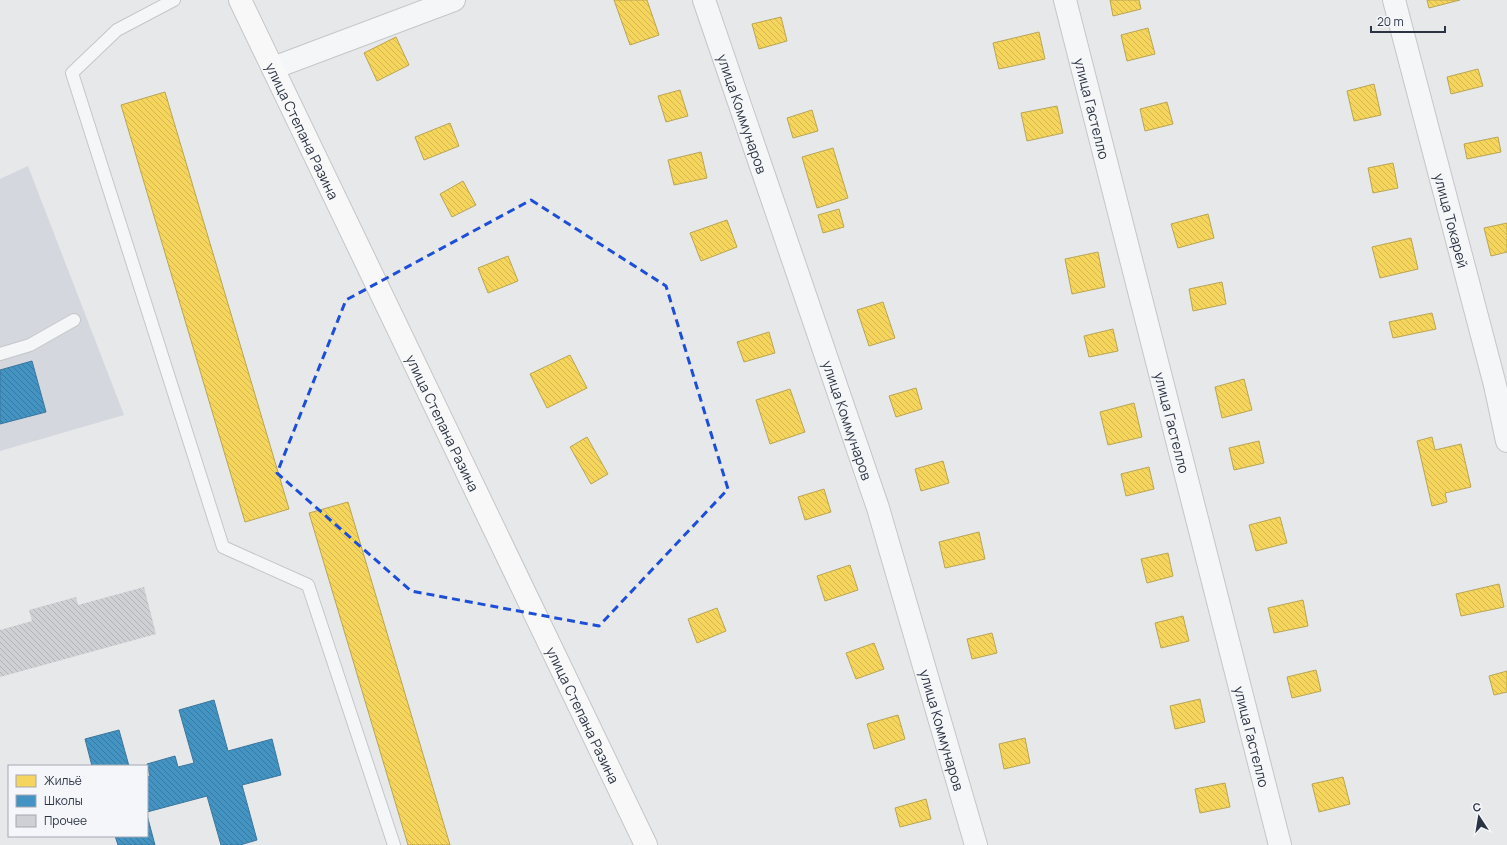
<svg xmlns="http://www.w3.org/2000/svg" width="1507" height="845" font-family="Manrope,sans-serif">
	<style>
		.built { fill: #d4d7dd }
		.homes { fill: url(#homes-back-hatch); stroke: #b9a555 }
		.schools { fill: url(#schools-back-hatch); stroke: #3c769d }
		.building { fill: url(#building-back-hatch) }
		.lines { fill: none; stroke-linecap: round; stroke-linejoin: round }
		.service-casing { stroke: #c4c6c8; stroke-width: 14 }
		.minor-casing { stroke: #c4c6c8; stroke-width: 24 }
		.secondary-casing { stroke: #c4c6c8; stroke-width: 24 }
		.service { stroke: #f5f6f7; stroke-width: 12 }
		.minor { stroke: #f5f6f7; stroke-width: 22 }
		.secondary { stroke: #f8f8f8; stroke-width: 22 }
		.marked { fill: none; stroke: #1d4ed8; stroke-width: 3; stroke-dasharray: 8 5; stroke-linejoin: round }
		.labels { text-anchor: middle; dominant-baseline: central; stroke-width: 4; stroke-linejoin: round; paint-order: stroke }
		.street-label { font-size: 14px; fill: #2b3445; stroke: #f4f6f9 }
	</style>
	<defs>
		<pattern id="homes-back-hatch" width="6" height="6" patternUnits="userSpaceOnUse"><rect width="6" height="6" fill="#f6d55c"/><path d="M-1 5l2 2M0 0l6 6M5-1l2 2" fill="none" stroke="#d3b751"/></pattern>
		<pattern id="schools-back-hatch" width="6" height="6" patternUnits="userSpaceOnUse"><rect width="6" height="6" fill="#4393c3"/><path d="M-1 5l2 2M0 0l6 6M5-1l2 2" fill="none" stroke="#3879a0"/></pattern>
		<pattern id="building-back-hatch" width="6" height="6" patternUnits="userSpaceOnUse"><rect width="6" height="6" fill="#ced0d3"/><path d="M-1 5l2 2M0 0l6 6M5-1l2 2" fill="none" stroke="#b1b3b6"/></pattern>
	</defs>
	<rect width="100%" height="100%" fill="#e6e8ea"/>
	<path class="built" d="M28,166L124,415L0,451V179Z"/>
	<path class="homes" d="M614,0H647L659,35L630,45Z
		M1110,0H1139L1141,9L1113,16Z
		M1427,0H1460L1429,8Z
		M781,17L787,41L759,49L752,24Z
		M1148,28L1155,54L1127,61L1121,35Z
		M1039,32L1045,59L999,69L993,43Z
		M396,37L409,65L377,81L364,53Z
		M1478,69L1483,86L1451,94L1447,77Z
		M1374,84L1381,115L1354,121L1347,91Z
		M680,90L688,116L666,122L658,96Z
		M165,92L289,509L245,522L121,105Z
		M1167,102L1173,124L1145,131L1140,109Z
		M1057,106L1063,133L1027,141L1021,113Z
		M812,110L818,131L793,138L787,118Z
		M450,123L459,146L424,160L415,137Z
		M1498,137L1501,152L1467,159L1464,144Z
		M833,148L848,198L817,208L802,157Z
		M701,152L707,178L674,185L668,160Z
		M1393,163L1398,188L1373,193L1368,168Z
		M463,181L476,205L452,217L440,194Z
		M839,209L844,227L823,233L818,215Z
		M1208,214L1214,238L1178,248L1171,224Z
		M727,220L737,247L701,261L690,233Z
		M1507,223V252L1491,256L1484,228Z
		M1411,238L1418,269L1380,278L1372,247Z
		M1098,252L1105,287L1072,294L1065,259Z
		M508,256L518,281L488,293L478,268Z
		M1222,282L1226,304L1193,311L1189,289Z
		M883,302L895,338L869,346L857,310Z
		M1432,313L1436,329L1393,338L1389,322Z
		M1113,329L1118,351L1089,357L1084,336Z
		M769,332L775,353L744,362L737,342Z
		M570,355L587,388L547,408L530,374Z
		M1244,379L1252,410L1222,418L1215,387Z
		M916,388L922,409L896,417L889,396Z
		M790,389L805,432L770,444L756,400Z
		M1134,403L1142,437L1108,445L1100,412Z
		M587,437L608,474L591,484L570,447Z
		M1432,437L1435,450L1461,444L1471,487L1445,493L1447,502L1432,506L1417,441Z
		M1259,441L1264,463L1234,470L1229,448Z
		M943,461L949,483L921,491L915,469Z
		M1149,467L1154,489L1126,496L1121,474Z
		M824,489L831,512L805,520L798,497Z
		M348,502L450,845H408L309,513Z
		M1280,517L1287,543L1256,551L1249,525Z
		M979,532L985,559L945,568L939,542Z
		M1168,553L1173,576L1147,583L1141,559Z
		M850,565L858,590L825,601L817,576Z
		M1499,584L1504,607L1461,616L1456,594Z
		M1303,600L1308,626L1274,633L1268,608Z
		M717,608L726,631L697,643L688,619Z
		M1183,616L1189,641L1161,648L1155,623Z
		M992,633L997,653L972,659L967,639Z
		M874,643L884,669L856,679L846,653Z
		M1316,670L1321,691L1292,698L1287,677Z
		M1507,671V692L1494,695L1489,676Z
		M1200,699L1205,722L1175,729L1170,706Z
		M898,715L905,739L874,749L867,724Z
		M1025,738L1030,763L1004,769L999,744Z
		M1343,777L1350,804L1319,812L1312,784Z
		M1225,783L1230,807L1200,813L1195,789Z
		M926,799L931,819L900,827L895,808Z"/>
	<path class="schools" d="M32,361L46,412L0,424V370Z
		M214,700L228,751L272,739L281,775L242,785L257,840L240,845H221L207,796L147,812V777L150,776L147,764L175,756L178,767L194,763L179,710Z
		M119,730L129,766H92L85,739Z
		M147,815L155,845H118L115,836H147Z"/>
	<path class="building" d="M144,587L156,634L0,677V630L32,621L29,610L76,597L78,605Z"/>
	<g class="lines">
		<defs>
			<path id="service" d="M174,0L117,30L72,73L223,547L308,585L394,845
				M0,354L30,345L74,320"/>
			<g id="minor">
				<path id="s1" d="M704,0L878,508L976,845"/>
				<path id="s2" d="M1065,0L1280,845"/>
				<path id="s3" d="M1394,0L1495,385L1507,441"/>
				<path d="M273,68L454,0"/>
			</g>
			<g id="secondary">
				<path id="s4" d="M240,0L646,845"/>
			</g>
		</defs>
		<use href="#service" class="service-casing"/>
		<use href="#minor" class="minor-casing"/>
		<use href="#secondary" class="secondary-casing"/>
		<use href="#service" class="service"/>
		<use href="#minor" class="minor"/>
		<use href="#secondary" class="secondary"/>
	</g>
	<path class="marked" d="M531,200L666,286L728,489L599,626L411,591L277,473L346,300Z"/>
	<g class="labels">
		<g class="street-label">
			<text stroke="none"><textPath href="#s2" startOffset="112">улица Гастелло</textPath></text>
			<text stroke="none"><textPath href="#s1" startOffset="120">улица Коммунаров</textPath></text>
			<text stroke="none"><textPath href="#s4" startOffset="145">улица Степана Разина</textPath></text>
			<text stroke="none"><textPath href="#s3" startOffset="228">улица Токарей</textPath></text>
			<text stroke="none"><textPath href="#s1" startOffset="444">улица Коммунаров</textPath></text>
			<text stroke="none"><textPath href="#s4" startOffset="469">улица Степана Разина</textPath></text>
			<text stroke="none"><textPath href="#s2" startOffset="436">улица Гастелло</textPath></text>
			<text stroke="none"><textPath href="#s4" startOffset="793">улица Степана Разина</textPath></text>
			<text stroke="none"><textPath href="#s1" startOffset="768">улица Коммунаров</textPath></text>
			<text stroke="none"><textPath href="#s2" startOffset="760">улица Гастелло</textPath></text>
		</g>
	</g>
	<rect x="8" y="765" width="140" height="72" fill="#f4f6f9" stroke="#a4a8b1"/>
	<rect x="16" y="775" width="20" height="12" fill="#f6d55c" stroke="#a4a8b1"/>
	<text x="44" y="785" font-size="12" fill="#2b3445">Жильё</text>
	<rect x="16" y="795" width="20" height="12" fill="#4393c3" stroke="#a4a8b1"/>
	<text x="44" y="805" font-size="12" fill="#2b3445">Школы</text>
	<rect x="16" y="815" width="20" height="12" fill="#ced0d3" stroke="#a4a8b1"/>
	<text x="44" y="825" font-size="12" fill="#2b3445">Прочее</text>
	<g transform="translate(1479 817) rotate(348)" stroke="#f4f6f9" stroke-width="3" paint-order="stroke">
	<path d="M0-3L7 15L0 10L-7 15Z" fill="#2b3445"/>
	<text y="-6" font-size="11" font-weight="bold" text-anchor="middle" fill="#2b3445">С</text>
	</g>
	<path d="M1371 26v6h74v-6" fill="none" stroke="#2b3445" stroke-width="2"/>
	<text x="1377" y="26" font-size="12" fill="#2b3445" stroke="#f4f6f9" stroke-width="3" paint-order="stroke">20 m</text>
</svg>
